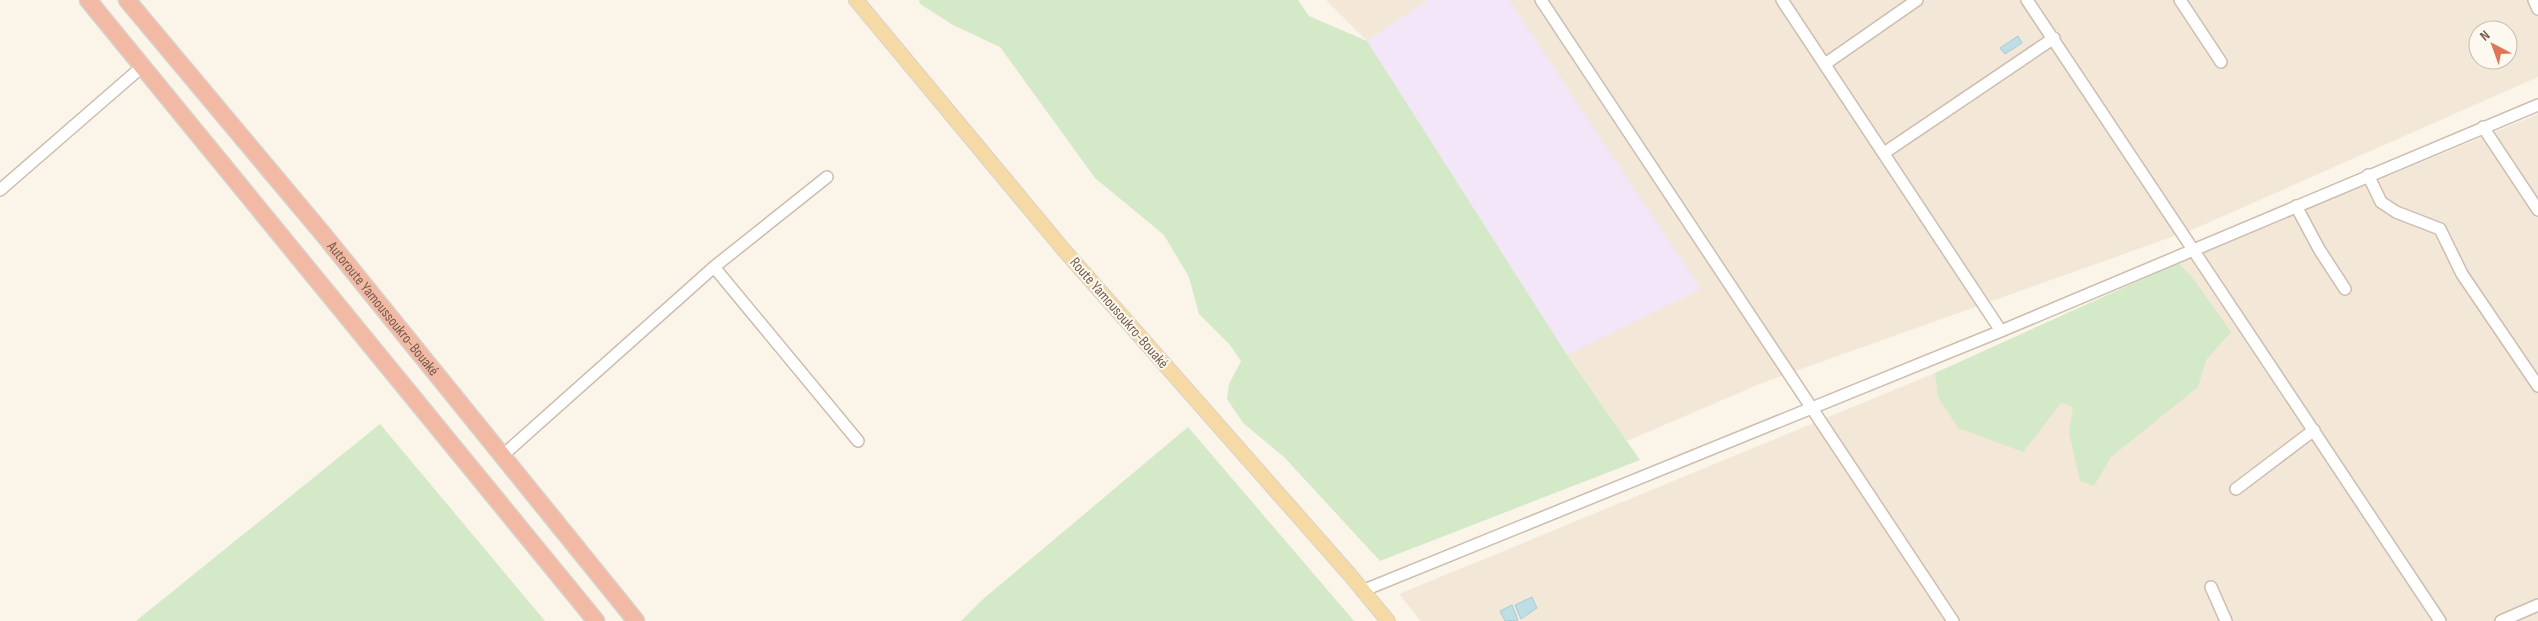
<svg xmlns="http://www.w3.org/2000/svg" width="2538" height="621" font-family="'Sofia Sans Condensed',sans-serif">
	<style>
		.residential { fill: #f3e7d8; fill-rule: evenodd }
		.education { fill: #f2e6f8 }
		.green { fill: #d4e9c8 }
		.water { fill: #bedee5; stroke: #a5cdd6 }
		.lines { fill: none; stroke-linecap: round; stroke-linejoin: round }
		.minor-casing { stroke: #cdbdaf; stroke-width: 14 }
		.major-casing { stroke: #d8d2cd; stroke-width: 16 }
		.highway-casing { stroke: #d8d2cd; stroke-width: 19 }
		.minor { stroke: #fff; stroke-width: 11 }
		.major { stroke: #f6daa6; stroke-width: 14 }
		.highway { stroke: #f2baa4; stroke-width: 16 }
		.labels { text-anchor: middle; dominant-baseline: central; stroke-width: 4; stroke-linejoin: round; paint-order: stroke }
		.street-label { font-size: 15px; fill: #755d4e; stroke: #fef9f0 }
	</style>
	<rect width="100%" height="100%" fill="#fbf5e9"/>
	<path class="residential" d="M1326,0H2538V77L2194,229L1762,383L1627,441L1567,355L1367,41ZM2478,30H2508V60H2478Z
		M2538,114V621H1421L1399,594L2047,327L2178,263Z"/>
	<path class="education" d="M1428,0H1509L1701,289L1567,355L1367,41Z"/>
	<path class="green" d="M919,0H1298L1309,16L1367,41L1567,355L1640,460L1380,561L1284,457L1243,423L1227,399L1229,384L1241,361L1230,345L1199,314L1189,277L1164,235L1095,178L1000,47L953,25L920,4Z
		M2178,263L2192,277L2231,332L2206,360L2198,387L2111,457L2094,486L2080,481L2069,433L2073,407L2061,403L2023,452L1958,428L1938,397L1935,373Z
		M380,424L545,621H136Z
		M1188,427L1354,621H961L982,600Z"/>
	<path class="water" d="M2018,36L2022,43L2005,54L2000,48Z
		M1532,597L1537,608L1521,619L1515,605Z
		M1512,605L1518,620L1505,621L1500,611Z"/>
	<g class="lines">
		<defs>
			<path id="minor" d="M1541,0L1953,621
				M1782,0L2001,331
				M2027,0L2440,621
				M2180,0L2221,62
				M2534,0L2538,9
				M1825,64L1917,0
				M2483,127L2538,210
				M1884,153L2054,38
				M2368,175L2381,202L2396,212L2440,229L2462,274L2538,386
				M0,190L144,65
				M2296,206L2319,249L2345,289
				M714,267L858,441
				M502,456L714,267L827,177
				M2236,489L2314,430
				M2211,587L2226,621
				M1362,591L2001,331L2538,105
				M2501,621L2538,605"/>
			<path id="major" d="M856,0L1063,249L1350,575L1388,621"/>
			<g id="highway">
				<path d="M88,0L596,621"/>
				<path id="s1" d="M127,0L323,234L636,621"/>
			</g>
		</defs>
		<use href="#minor" class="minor-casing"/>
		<use href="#major" class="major-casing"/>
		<use href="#highway" class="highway-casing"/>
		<use href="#minor" class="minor"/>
		<use href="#major" class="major"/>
		<use href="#highway" class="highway"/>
	</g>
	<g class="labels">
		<g class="street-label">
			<text stroke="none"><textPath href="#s1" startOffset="401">Autoroute Yamoussoukro-Bouaké</textPath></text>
			<text transform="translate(1119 313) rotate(49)">Route Yamousoukro-Bouaké</text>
		</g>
	</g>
	<g transform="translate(2493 45) rotate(319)"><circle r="24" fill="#fef9f0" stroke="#c7bbaf"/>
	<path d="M0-4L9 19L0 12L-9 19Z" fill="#de7756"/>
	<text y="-8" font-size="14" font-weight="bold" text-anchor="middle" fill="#755d4e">N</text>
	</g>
</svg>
